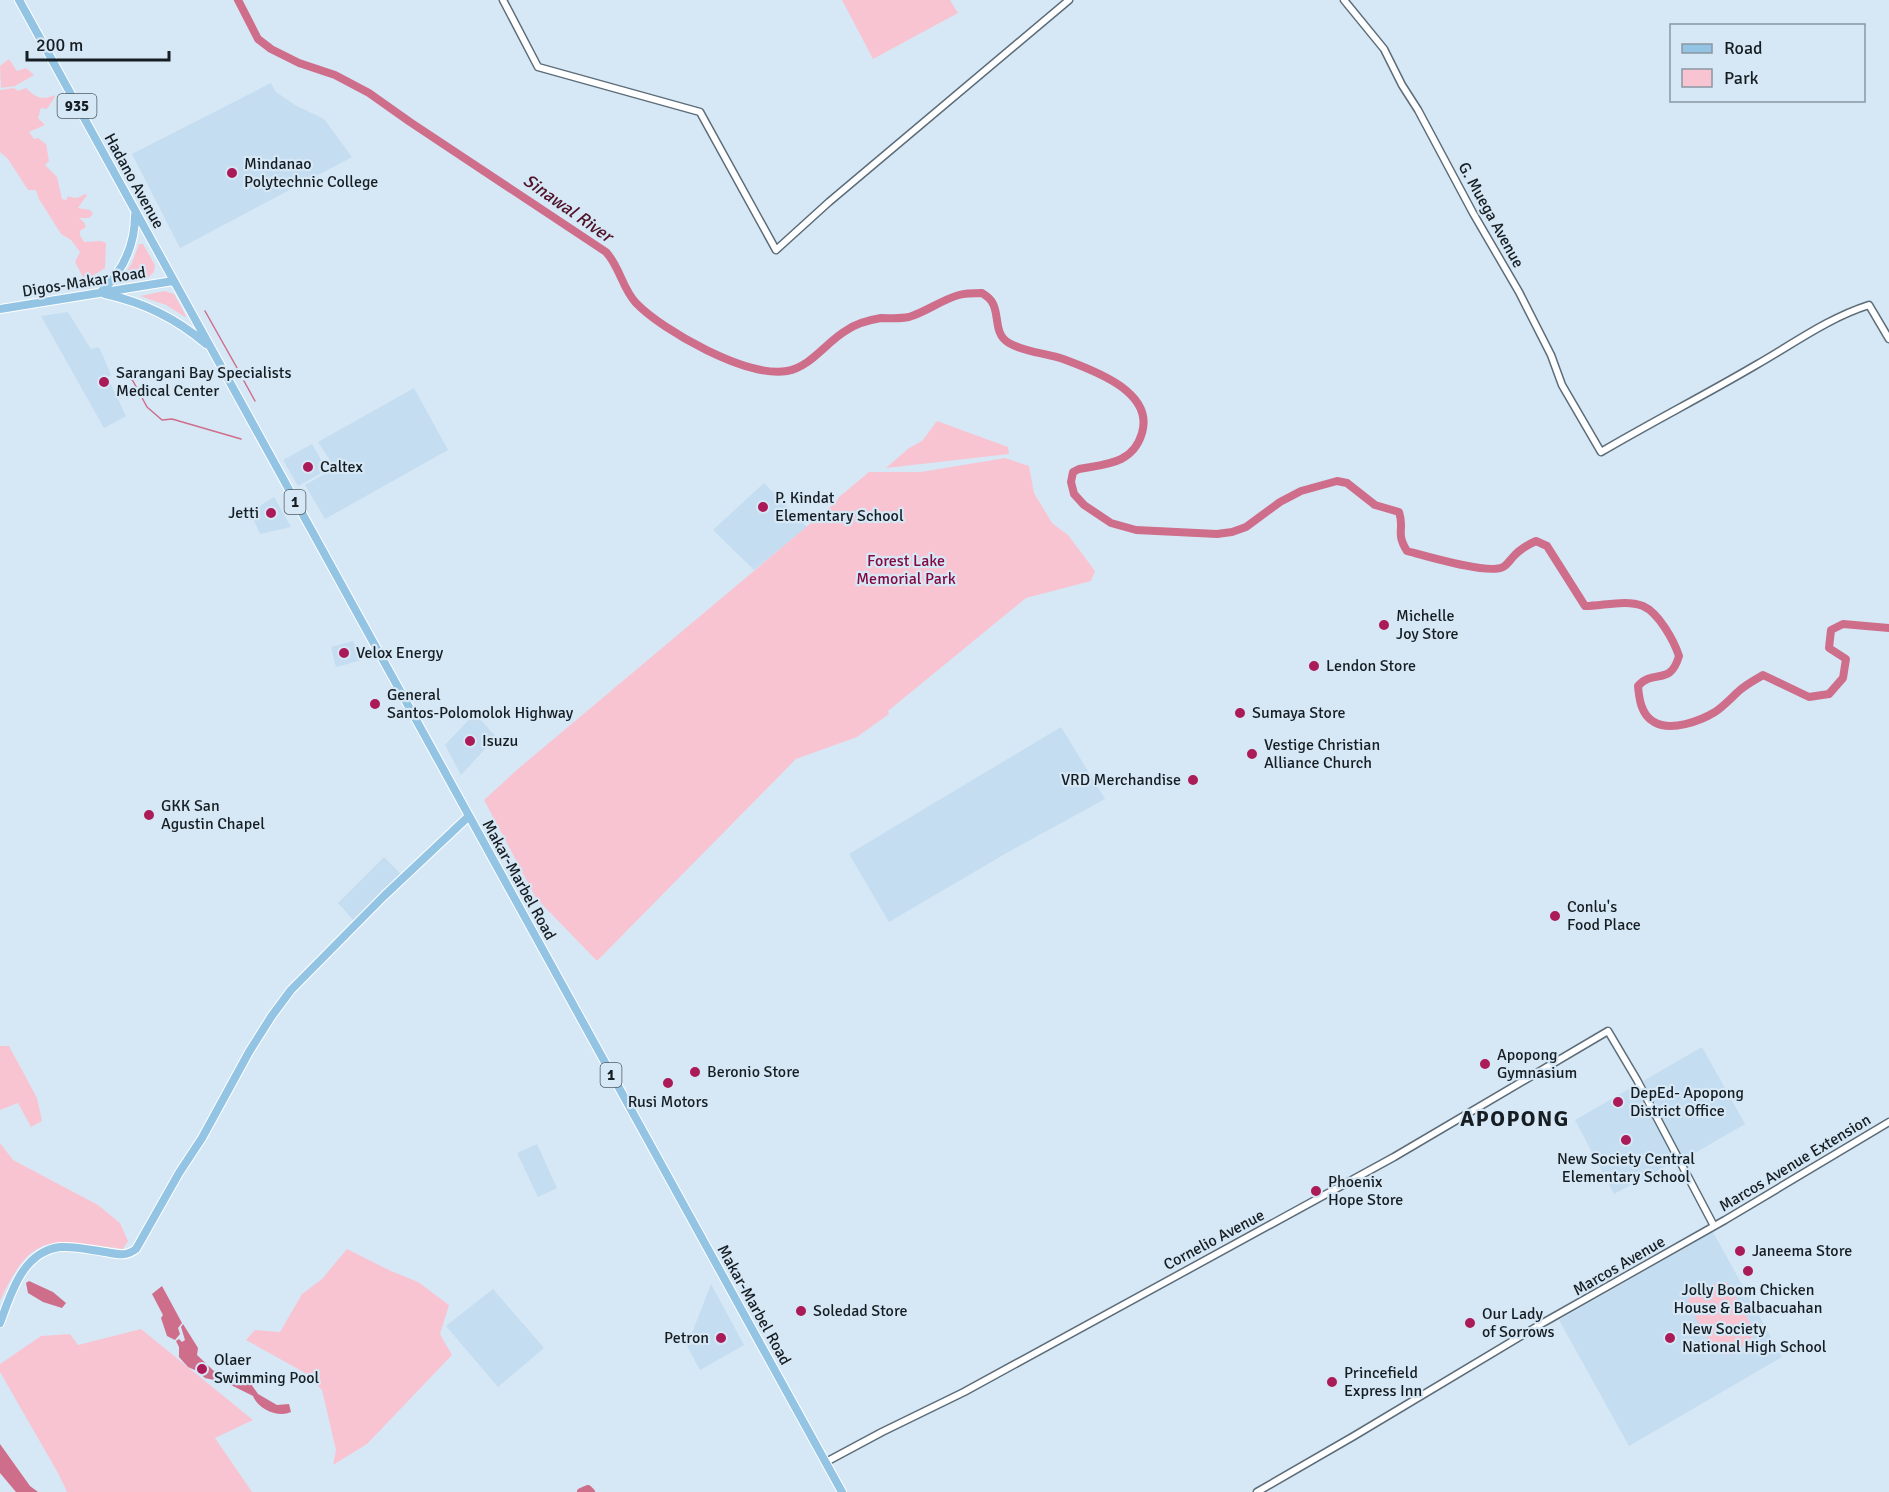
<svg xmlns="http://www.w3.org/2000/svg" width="1889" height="1492" font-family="Signika,sans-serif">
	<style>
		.built { fill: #c4ddf0 }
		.green { fill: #f9c4d1 }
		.water { fill: #ce6e8b }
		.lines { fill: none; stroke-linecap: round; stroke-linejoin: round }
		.stream { stroke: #ce6e8b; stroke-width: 1.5 }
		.river { stroke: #ce6e8b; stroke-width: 8 }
		.minor-casing { stroke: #5c6c78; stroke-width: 9 }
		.major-casing { stroke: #fff; stroke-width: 10 }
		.minor { stroke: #fff; stroke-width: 6 }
		.major { stroke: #94c4e3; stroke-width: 8 }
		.poi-dot { fill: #aa1b58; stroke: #d6e8f6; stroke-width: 2 }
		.labels { text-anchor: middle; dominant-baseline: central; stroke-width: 4.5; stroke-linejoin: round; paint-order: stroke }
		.shield { fill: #d6e8f6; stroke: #505b62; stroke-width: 1.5 }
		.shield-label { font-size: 15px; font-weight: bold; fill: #171e23 }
		.poi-label { font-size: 16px; fill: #171e23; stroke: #d6e8f6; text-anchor: start }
		.street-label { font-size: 16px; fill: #171e23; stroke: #d6e8f6 }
		.park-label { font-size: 16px; fill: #830941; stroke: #d6e8f6 }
		.water-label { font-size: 18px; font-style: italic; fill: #4f1228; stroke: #d6e8f6 }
		.district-label { font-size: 22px; font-weight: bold; letter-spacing: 1.5px; fill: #171e23; stroke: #d6e8f6 }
	</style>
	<rect width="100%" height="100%" fill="#d6e8f6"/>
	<path class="built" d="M271,83L276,92L295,105L324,119L352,157L180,248L132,154Z
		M68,312L91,349L97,347L100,349L111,375L108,377L113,389L126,416L104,428L41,316Z
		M414,388L448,450L325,519L305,485L335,468L318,442Z
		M312,444L327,470L298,486L283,460Z
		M764,483L807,527L754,570L713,530Z
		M274,497L291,527L260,534L250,512Z
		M353,641L362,660L336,667L331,647Z
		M475,713L496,737L461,775L445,745Z
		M1061,727L1105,799L1003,855L889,922L849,854Z
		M384,857L402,875L355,922L338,903Z
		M1702,1047L1745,1124L1683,1160L1643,1081Z
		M1636,1085L1677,1160L1614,1194L1575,1120Z
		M537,1144L557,1188L538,1197L517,1153Z
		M1713,1232L1782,1357L1629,1446L1559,1320Z
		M711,1284L744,1345L700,1370L687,1346Z
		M493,1289L544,1348L498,1387L446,1326Z"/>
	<path class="green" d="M842,0H950L958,13L873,59Z
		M9,59L17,71L26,68L34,75L15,86L1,88L0,66Z
		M14,88L18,91L26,88C35,97 42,101 54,95L55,97L47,109L41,108L38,118L45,125L29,132L34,139L38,138L46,144L49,161L45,165L57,177L62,199L66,200L68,196C75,199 79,198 85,194L87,195L78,208L90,210L93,214L89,218H79L84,222L86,227L80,231V235L84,242L101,241L106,243L105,268L85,281L75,262L80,252L71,240L61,234L39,199L36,190H28L8,159L0,152V90Z
		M139,244H143L155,265L154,272L146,279L125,282L123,277L132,263Z
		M165,291L174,294L186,316L185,317L166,305L140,296Z
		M937,421L1008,447L1009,454L886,468L909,448L922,441Z
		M1005,458L1029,466L1034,493L1052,523L1068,535L1095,571L1091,581L1026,598L888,711L889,714L857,737L796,759L597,961L536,898L484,800L519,768L836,502L839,497L869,472H921Z
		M0,1046H9L37,1098L42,1121L31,1127L18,1103L0,1110Z
		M0,1143L13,1160L98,1205L120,1223L128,1241L123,1249C54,1240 33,1228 0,1301Z
		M347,1249L391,1271L418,1282L449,1305L440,1334L452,1355L367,1444L333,1465L336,1450L322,1390L307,1374L246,1340L255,1330L280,1332L302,1294L322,1279Z
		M1718,1282H1727L1754,1330L1751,1341L1728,1355L1715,1352L1690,1307L1688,1299Z
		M141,1329L253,1420L215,1438L252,1492H67L58,1473L0,1372V1364L41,1336L70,1334L78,1345Z"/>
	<path class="water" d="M29,1281L53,1292L66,1303L62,1308L43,1302L28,1293L26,1283Z
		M162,1286L182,1323L178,1328L180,1334L175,1340L167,1336L161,1318L163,1315L152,1294Z
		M183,1324L198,1348L197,1355L215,1372L251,1384L258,1394L277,1405L289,1404L291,1412C278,1418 258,1409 253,1396L227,1383L205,1378L197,1371L188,1367L179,1357V1347L176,1341L179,1339L182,1342L185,1340L181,1327Z
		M0,1444L30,1486L38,1492H16L0,1473Z"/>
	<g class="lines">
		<path class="stream" d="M205,311L241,375
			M119,368L133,381L147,407L162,420L172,419L241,439
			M244,381L255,401
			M1263,1492L1332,1452"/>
		<path class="river" d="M238,0L258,39L271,49L299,63L335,75L369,93L410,122L606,252C620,267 622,288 636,303C663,331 747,378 787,371C811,367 827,341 847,330C857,323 869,320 881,318C891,318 899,319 909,317C926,312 941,300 959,295C966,293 974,293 982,293C985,295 990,298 992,302C1000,314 993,334 1009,343C1026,353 1048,353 1066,360C1095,371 1154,392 1142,433C1133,464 1106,464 1079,469L1073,472L1071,482L1074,494L1084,505L1111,523L1136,530L1217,534L1232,532L1246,527L1280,502L1301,491L1337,481L1347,483L1375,505L1399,512C1405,529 1395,532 1407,551C1426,556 1489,575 1503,567C1507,565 1510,560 1513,557C1519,550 1527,545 1536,541L1547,546L1585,606C1603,606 1626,599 1643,606C1659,613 1674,641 1679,656C1670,687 1654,668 1638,686C1639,698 1641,715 1654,722C1671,732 1700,721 1715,712C1724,706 1732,697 1740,690C1747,684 1755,680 1763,675L1809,697L1829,694L1843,678L1846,659L1829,648L1831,630L1843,624L1889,628
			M581,1492L588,1489L591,1492"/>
		<defs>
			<path id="minor" d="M503,0L538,67L700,112L776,250L829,202L1069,0
				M1344,0L1384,49L1402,85L1418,110L1473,213L1519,292L1551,355L1562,385L1601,452C1652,422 1705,395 1756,365C1793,344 1828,318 1869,305L1889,339
				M826,1462L882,1432L964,1392L1394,1157L1608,1031L1637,1080L1714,1226
				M1257,1492L1354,1436L1541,1324L1725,1220L1889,1122"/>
			<path id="major" d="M19,0L842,1492
				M101,292C123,271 135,246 135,215
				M105,294C142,302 176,318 206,344
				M0,309L173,281
				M0,1323C11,1294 22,1252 60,1247C75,1246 91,1250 105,1252C117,1254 126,1257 136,1249L179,1173L202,1138L249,1052L271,1017L291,990L384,896L469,816"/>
		</defs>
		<use href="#minor" class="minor-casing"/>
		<use href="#major" class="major-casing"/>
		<use href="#minor" class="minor"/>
		<use href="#major" class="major"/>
	</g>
	<g class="poi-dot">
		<circle cx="232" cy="173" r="6"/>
		<circle cx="104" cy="382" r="6"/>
		<circle cx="308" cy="467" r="6"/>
		<circle cx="763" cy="507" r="6"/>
		<circle cx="271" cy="513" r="6"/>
		<circle cx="1384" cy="625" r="6"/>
		<circle cx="344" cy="653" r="6"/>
		<circle cx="1314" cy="666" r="6"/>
		<circle cx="375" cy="704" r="6"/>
		<circle cx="1240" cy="713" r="6"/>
		<circle cx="470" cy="741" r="6"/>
		<circle cx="1252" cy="754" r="6"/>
		<circle cx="1193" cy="780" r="6"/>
		<circle cx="149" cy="815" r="6"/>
		<circle cx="1555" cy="916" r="6"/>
		<circle cx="1485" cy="1064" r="6"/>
		<circle cx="695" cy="1072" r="6"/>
		<circle cx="668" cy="1083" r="6"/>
		<circle cx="1618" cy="1102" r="6"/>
		<circle cx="1626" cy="1140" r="6"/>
		<circle cx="1316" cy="1191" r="6"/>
		<circle cx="1740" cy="1251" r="6"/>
		<circle cx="1748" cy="1271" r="6"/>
		<circle cx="801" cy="1311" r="6"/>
		<circle cx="1470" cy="1323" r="6"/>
		<circle cx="721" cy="1338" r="6"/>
		<circle cx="1670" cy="1338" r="6"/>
		<circle cx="202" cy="1369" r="6"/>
		<circle cx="1332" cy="1382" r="6"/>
	</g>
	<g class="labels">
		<g class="shield">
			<rect x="57.5" y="94" width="39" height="24" rx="4.5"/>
			<rect x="284.5" y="490" width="21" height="24" rx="4.5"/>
			<rect x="600.5" y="1063" width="21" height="24" rx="4.5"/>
		</g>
		<g class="shield-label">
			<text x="77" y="106">935</text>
			<text x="295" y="502">1</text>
			<text x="611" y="1075">1</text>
		</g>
		<g class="poi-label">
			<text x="244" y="164">Mindanao<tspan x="244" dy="18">Polytechnic College</tspan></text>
			<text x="116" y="373">Sarangani Bay Specialists<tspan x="116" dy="18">Medical Center</tspan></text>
			<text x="320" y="467">Caltex</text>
			<text x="775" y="498">P. Kindat<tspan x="775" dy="18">Elementary School</tspan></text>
			<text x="259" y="513" text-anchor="end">Jetti</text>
			<text x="1396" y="616">Michelle<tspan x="1396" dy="18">Joy Store</tspan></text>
			<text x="356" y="653">Velox Energy</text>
			<text x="1326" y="666">Lendon Store</text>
			<text x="387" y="695">General<tspan x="387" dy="18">Santos-Polomolok Highway</tspan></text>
			<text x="1252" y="713">Sumaya Store</text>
			<text x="482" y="741">Isuzu</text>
			<text x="1264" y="745">Vestige Christian<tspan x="1264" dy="18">Alliance Church</tspan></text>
			<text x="1181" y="780" text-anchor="end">VRD Merchandise</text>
			<text x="161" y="806">GKK San<tspan x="161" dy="18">Agustin Chapel</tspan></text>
			<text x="1567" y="907">Conlu's<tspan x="1567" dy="18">Food Place</tspan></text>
			<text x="1497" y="1055">Apopong<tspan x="1497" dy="18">Gymnasium</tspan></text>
			<text x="707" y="1072">Beronio Store</text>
			<text x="1630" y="1093">DepEd- Apopong<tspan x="1630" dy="18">District Office</tspan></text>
			<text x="668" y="1102" text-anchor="middle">Rusi Motors</text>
			<text x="1626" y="1159" text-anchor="middle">New Society Central<tspan x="1626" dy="18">Elementary School</tspan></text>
			<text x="1328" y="1182">Phoenix<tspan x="1328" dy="18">Hope Store</tspan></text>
			<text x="1752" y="1251">Janeema Store</text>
			<text x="1748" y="1290" text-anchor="middle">Jolly Boom Chicken<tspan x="1748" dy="18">House &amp; Balbacuahan</tspan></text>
			<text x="813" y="1311">Soledad Store</text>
			<text x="1482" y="1314">Our Lady<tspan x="1482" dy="18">of Sorrows</tspan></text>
			<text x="1682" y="1329">New Society<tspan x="1682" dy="18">National High School</tspan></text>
			<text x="709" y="1338" text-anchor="end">Petron</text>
			<text x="214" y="1360">Olaer<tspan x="214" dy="18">Swimming Pool</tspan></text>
			<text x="1344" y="1373">Princefield<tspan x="1344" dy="18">Express Inn</tspan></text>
		</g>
		<g class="street-label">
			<text transform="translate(134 181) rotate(61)">Hadano Avenue</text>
			<text transform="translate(1491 215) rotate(61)">G. Muega Avenue</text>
			<text transform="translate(84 282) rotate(-9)">Digos-Makar Road</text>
			<text transform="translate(519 880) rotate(61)">Makar-Marbel Road</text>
			<text transform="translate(1795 1163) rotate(-31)">Marcos Avenue Extension</text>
			<text transform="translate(1214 1240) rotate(-28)">Cornelio Avenue</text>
			<text transform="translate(1619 1266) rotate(-30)">Marcos Avenue</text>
			<text transform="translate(754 1305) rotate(61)">Makar-Marbel Road</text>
		</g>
		<g class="park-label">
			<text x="906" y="561">Forest Lake<tspan x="906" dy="18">Memorial Park</tspan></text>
		</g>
		<g class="water-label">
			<text transform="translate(568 208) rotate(35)">Sinawal River</text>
		</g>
		<g class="district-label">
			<text x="1515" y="1118">APOPONG</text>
		</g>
	</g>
	<rect x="1670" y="24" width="195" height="78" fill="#d6e8f6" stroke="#8a97a2" stroke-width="1.5"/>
	<rect x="1682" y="44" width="30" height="9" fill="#94c4e3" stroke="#8a97a2" stroke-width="1.5"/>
	<text x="1724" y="54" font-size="18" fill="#171e23">Road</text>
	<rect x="1682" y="69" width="30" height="18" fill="#f9c4d1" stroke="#8a97a2" stroke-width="1.5"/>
	<text x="1724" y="84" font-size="18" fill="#171e23">Park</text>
	<path d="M27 51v9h142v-9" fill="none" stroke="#171e23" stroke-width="3"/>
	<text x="36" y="51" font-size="18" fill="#171e23" stroke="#d6e8f6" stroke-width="4.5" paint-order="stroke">200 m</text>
</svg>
